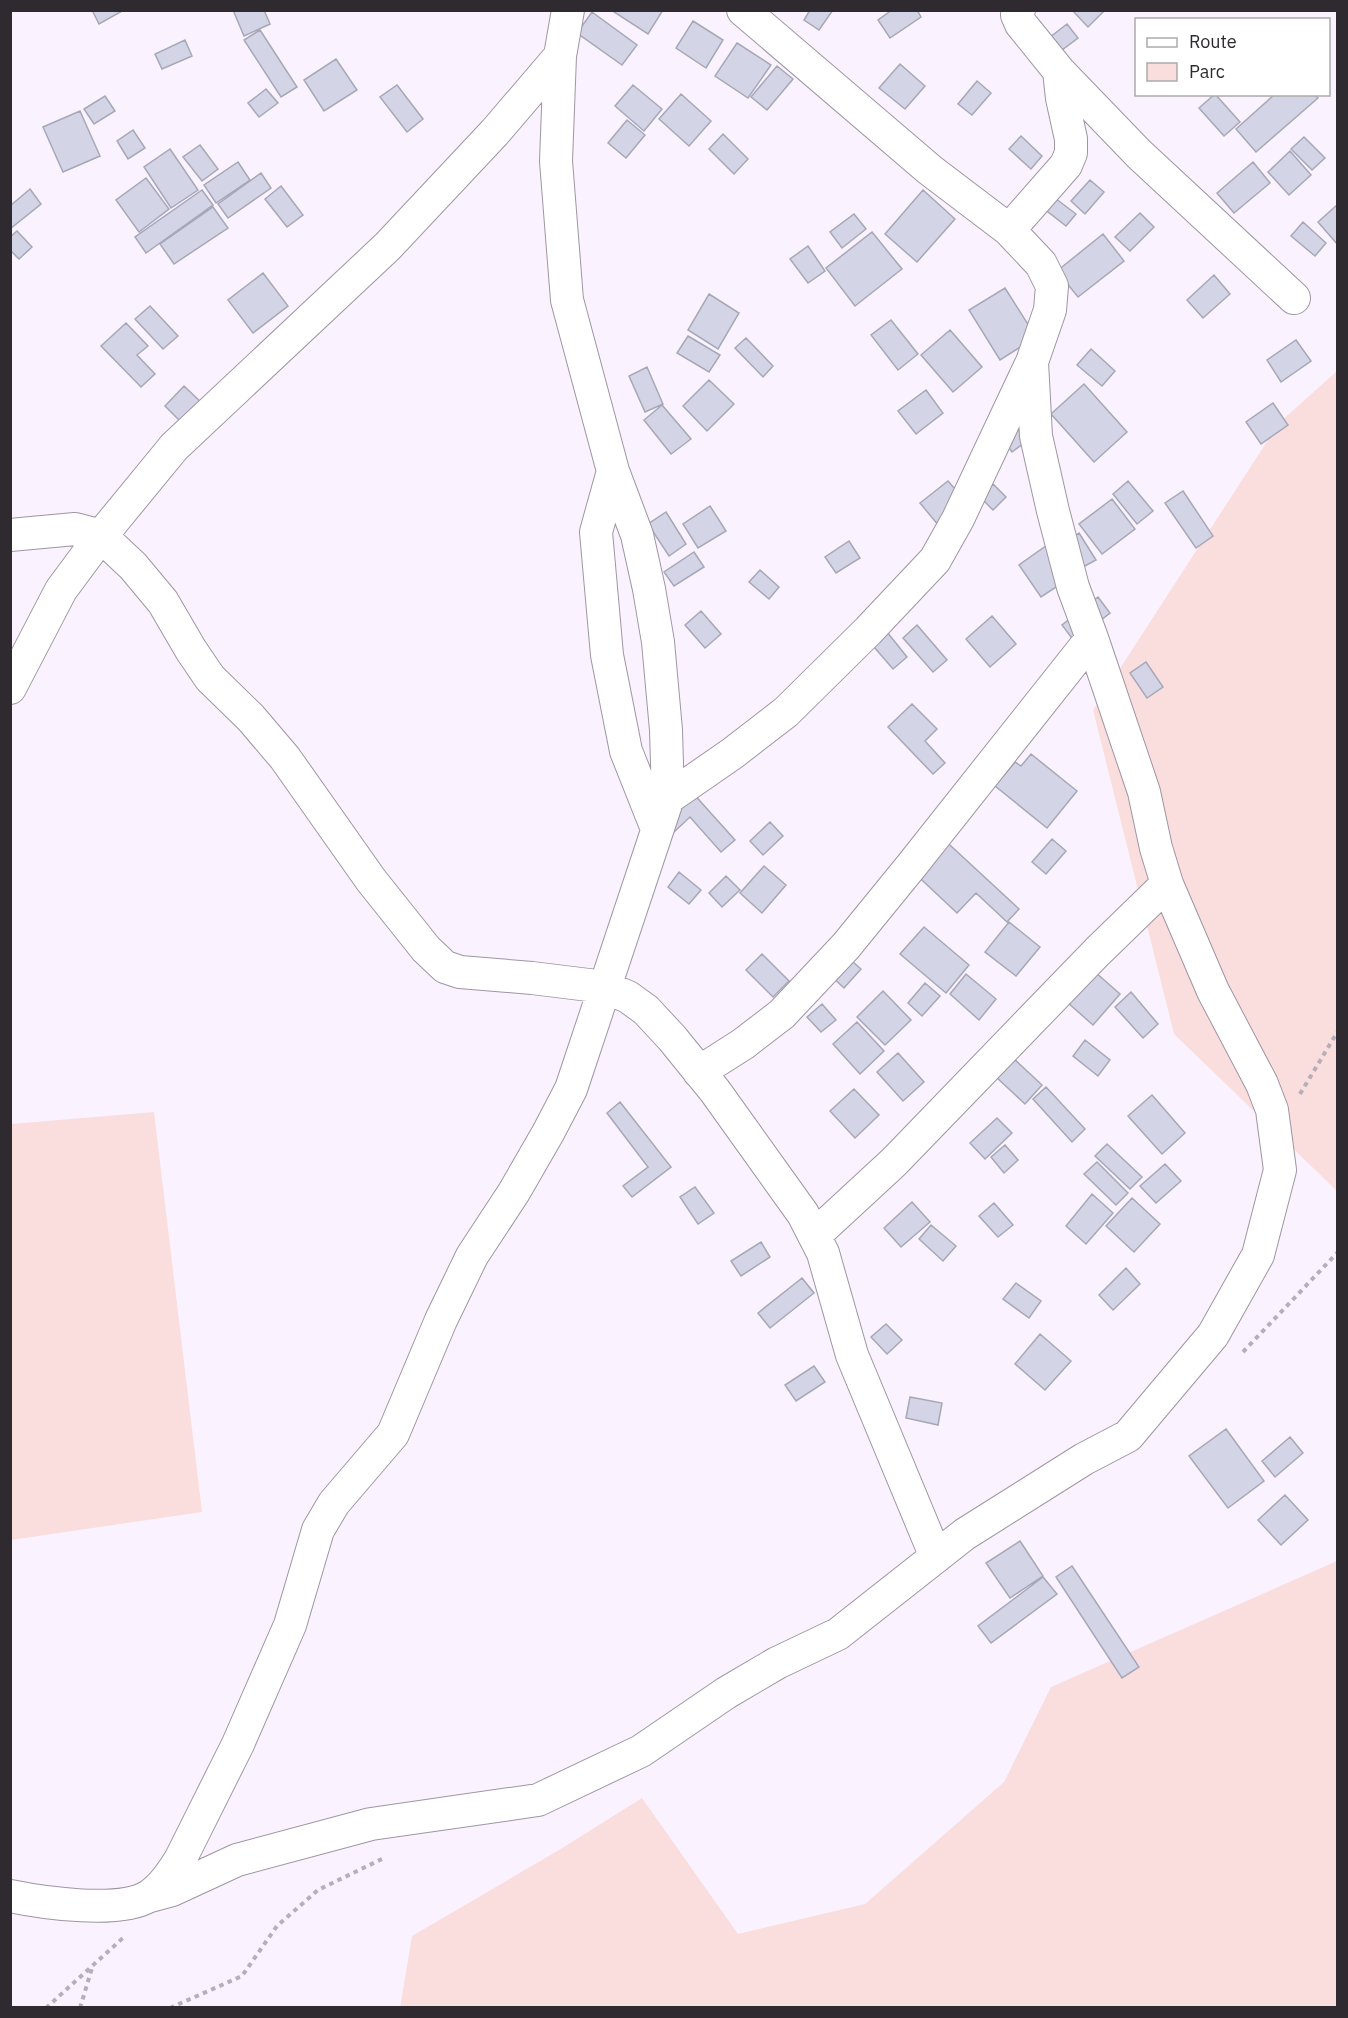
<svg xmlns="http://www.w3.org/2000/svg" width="1348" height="2018" font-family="'IBM Plex Sans',sans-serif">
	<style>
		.green { fill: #fadedd }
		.building { fill: #d3d4e5; stroke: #a6a7b8; stroke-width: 1.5 }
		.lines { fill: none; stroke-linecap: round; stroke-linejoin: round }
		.street-casing { stroke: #9f95a3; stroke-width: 34 }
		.path { stroke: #b6aeb9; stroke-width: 4; stroke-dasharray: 4.5 4.5; stroke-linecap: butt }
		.street { stroke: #fff; stroke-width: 32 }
	</style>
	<rect width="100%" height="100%" fill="#fbf2ff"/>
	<path class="green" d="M1337,371V1191L1174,1034L1093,710L1279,423Z
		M154,1112L202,1512L11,1540V1124Z
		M1337,1561V2007L400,2008L412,1936L559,1850L642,1798L738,1934L865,1904L1004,1782L1051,1687Z"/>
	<path class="building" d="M92,10H124L99,24Z
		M233,10H264L270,24L244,36Z
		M611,10H663L648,34Z
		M810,10H833L819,30L804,20Z
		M892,10H917L921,17L890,38L878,20Z
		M1072,10H1105L1088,27Z
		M592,12L637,45L622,65L577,33Z
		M693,21L723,40L706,68L676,48Z
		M1067,24L1078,38L1050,59L1040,45Z
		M260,30L297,87L281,97L244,40Z
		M185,40L192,56L162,69L155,54Z
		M737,43L771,65L748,98L715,76Z
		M336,59L357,90L324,111L304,80Z
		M900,64L925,86L905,109L879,88Z
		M777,66L793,79L767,110L751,97Z
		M977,81L991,93L972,115L958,104Z
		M397,85L423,119L407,132L380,97Z
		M633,85L662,109L644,131L615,106Z
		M266,89L278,103L259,117L248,103Z
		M681,94L711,121L689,146L659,119Z
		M1215,94L1240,122L1224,136L1199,108Z
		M1275,94H1314L1318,98L1256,152L1236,129Z
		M105,96L115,111L94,124L84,109Z
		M80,111L100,156L63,172L43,127Z
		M627,120L645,135L626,158L608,143Z
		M133,130L145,148L128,159L117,141Z
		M723,134L748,159L734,174L709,149Z
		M1021,136L1042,156L1031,169L1009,149Z
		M1304,137L1325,158L1312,170L1291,149Z
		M200,145L218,169L202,181L183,157Z
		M170,149L198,190L171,208L144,167Z
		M1290,151L1311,175L1289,195L1268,172Z
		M238,162L250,180L216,203L204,185Z
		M1253,162L1270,183L1234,213L1217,193Z
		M261,173L271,188L228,218L218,204Z
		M146,178L169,209L139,232L116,200Z
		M1090,180L1104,192L1085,214L1071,201Z
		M281,186L303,215L287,227L265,199Z
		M30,189L41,204L10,229V206Z
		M202,190L213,205L146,253L135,237Z
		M923,190L955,219L917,262L885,234Z
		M1047,192L1076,214L1066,226L1038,204Z
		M1337,205H1338V245L1318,222Z
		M213,207L228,228L174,264L160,244Z
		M1140,213L1154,227L1130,251L1115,237Z
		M854,214L866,229L842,248L830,232Z
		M1303,222L1326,243L1315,256L1291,236Z
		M17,231L32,247L19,259L10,250V237Z
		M872,232L902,269L855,306L826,268Z
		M1103,234L1124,261L1078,297L1057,271Z
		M808,246L825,271L808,283L790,259Z
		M263,273L288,306L253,333L228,300Z
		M1214,275L1230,294L1203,318L1187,300Z
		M1005,288L1036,337L1000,360L969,310Z
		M709,294L739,313L718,349L688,330Z
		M150,306L178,336L163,349L135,319Z
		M891,320L918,354L898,370L871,335Z
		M126,323L148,346L137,355L155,374L141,387L101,346Z
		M950,330L982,367L953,392L921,355Z
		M688,336L720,355L709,372L677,353Z
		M746,338L773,366L763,377L735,348Z
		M1296,340L1311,361L1281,382L1267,360Z
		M1091,349L1115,371L1102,386L1077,365Z
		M647,367L663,404L645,412L629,376Z
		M709,380L734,404L707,431L683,406Z
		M1084,384L1127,432L1094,462L1051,414Z
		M184,386L206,407L186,427L165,406Z
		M926,390L943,413L916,434L898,411Z
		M1273,403L1288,425L1261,444L1246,422Z
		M662,405L691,439L671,454L644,420Z
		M1024,409L1040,431L1012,452L996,429Z
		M948,481L968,504L939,526L920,503Z
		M1128,481L1153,511L1137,524L1113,494Z
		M993,484L1006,497L993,510L980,497Z
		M1183,491L1213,536L1196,548L1165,503Z
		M1112,499L1135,529L1102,554L1079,524Z
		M710,506L726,531L698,548L683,524Z
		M666,512L686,544L669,556L648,524Z
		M1079,533L1096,560L1083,567L1066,542Z
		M1057,538L1079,572L1041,597L1019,565Z
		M849,541L860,558L836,573L825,557Z
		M694,552L704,567L674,586L664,572Z
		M760,570L779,587L769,599L749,582Z
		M1098,597L1110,613L1074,641L1062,625Z
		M701,611L721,634L705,648L685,625Z
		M992,616L1016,644L990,667L966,639Z
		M917,625L947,660L933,672L903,638Z
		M883,627L907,657L893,669L868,640Z
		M1146,662L1163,687L1147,698L1130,673Z
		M912,704L937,729L925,741L945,763L933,774L888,727Z
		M1031,754L1077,791L1047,828L995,786L1015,762L1021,766Z
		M691,791L735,840L721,852L690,817L674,832L661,818Z
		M770,822L783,836L763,855L750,841Z
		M938,834L1019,909L1007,922L976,893L957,913L908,867Z
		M1052,839L1066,851L1046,874L1032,862Z
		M764,866L786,885L762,913L740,893Z
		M679,872L701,890L689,904L668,887Z
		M726,876L740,890L722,907L709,893Z
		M1009,922L1040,947L1016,976L985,952Z
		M924,927L969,965L946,993L900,954Z
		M762,954L789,981L773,997L746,970Z
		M845,955L861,969L844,988L829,974Z
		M1086,964L1120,994L1093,1025L1059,995Z
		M966,974L996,999L979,1020L950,994Z
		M925,983L940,996L922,1016L908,1003Z
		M883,991L911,1020L885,1045L857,1017Z
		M1131,992L1158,1024L1143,1038L1115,1007Z
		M822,1004L836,1020L821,1032L807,1017Z
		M857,1022L884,1051L860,1074L833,1044Z
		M1085,1040L1110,1060L1098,1076L1073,1056Z
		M898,1053L924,1082L903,1101L877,1072Z
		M1012,1057L1042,1085L1025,1104L995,1076Z
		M1046,1087L1085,1129L1072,1142L1033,1099Z
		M854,1089L879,1115L855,1138L830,1111Z
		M1152,1095L1185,1133L1162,1154L1128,1116Z
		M620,1102L671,1167L632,1197L623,1186L648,1167L607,1113Z
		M997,1118L1012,1133L985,1159L970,1143Z
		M1107,1144L1142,1177L1130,1189L1095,1156Z
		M1005,1145L1018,1160L1004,1173L991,1157Z
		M1097,1162L1128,1193L1116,1205L1084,1174Z
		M1165,1164L1181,1181L1156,1203L1140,1186Z
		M695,1187L714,1213L698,1224L680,1197Z
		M1092,1194L1113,1213L1086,1244L1066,1226Z
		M1132,1198L1160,1224L1134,1252L1106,1226Z
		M912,1202L930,1222L901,1247L884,1228Z
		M994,1203L1013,1225L998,1237L979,1216Z
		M931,1225L956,1246L943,1261L919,1239Z
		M761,1242L770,1257L741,1276L731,1261Z
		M1126,1268L1140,1284L1113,1310L1099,1295Z
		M802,1278L814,1293L770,1328L758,1313Z
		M1016,1283L1041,1301L1029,1318L1003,1299Z
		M886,1324L902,1340L887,1354L871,1337Z
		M1040,1334L1071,1361L1045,1390L1015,1364Z
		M814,1366L825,1382L796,1401L785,1385Z
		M910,1397L942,1403L938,1425L906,1418Z
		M1226,1429L1264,1481L1228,1508L1189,1456Z
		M1290,1437L1303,1453L1275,1477L1262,1461Z
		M1285,1495L1308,1520L1281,1545L1258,1520Z
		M1020,1541L1043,1576L1010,1598L986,1563Z
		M1072,1566L1139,1667L1122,1678L1056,1577Z
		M1043,1577L1057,1594L991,1643L978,1626Z"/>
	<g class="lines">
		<defs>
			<path id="street" d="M1059,71L1139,154L1294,298
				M1009,230L1066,165L1071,153V139L1062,98L1059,71L1021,24L1017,15L1019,10
				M613,471L596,532L607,655L626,751L657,829
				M10,535L75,529L101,536L133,566L163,602L191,650L210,678L251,718L285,758L371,880L426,949L445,967L460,972L532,978L605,987L628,997L646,1010L672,1038L715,1091L803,1214L823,1253L852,1355L936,1557
				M10,688L61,590L101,536L174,447L388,246L495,132L560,56
				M668,798L733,753L786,712L868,631L935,560L958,519L1030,366
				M699,1072L743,1044L782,1014L846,946L912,865L1092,638
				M815,1235L894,1162L1097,952L1167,884
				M10,1896C44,1903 120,1914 149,1896C162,1888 172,1873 180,1860L238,1744L290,1625L318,1530L334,1503L393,1434L441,1320L472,1256L514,1192L548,1133L571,1089L668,798L666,730L658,642L649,589L637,535L613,471L567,300L556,161L560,56L568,10
				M150,1896L172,1890L237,1860L371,1824L538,1800L641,1751L726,1693L777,1663L838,1634L965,1534L1084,1459L1128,1436L1213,1335L1258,1255L1280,1170L1272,1110L1262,1084L1213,991L1167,884L1156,848L1144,792L1092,638L1073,587L1053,511L1036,436L1032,362L1050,310L1052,286L1041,264L1009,230L930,170L743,10"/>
		</defs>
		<use href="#street" class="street-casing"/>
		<path class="path" d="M1300,1094L1338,1031
			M1243,1352L1338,1252
			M46,2008L124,1937
			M80,2008L92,1968
			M170,2008L242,1976L277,1926L318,1890L386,1857"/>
		<use href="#street" class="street"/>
	</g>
	<rect width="1348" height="2018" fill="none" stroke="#2f2a30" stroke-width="24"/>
	<rect x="1135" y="18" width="195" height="78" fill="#ffffff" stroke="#acaaac" stroke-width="1.5"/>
	<rect x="1147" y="38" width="30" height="9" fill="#ffffff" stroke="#acaaac" stroke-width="1.5"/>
	<text x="1189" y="48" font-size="18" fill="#2f2a30">Route</text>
	<rect x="1147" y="63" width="30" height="18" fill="#fadedd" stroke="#acaaac" stroke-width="1.5"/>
	<text x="1189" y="78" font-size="18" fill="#2f2a30">Parc</text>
</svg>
